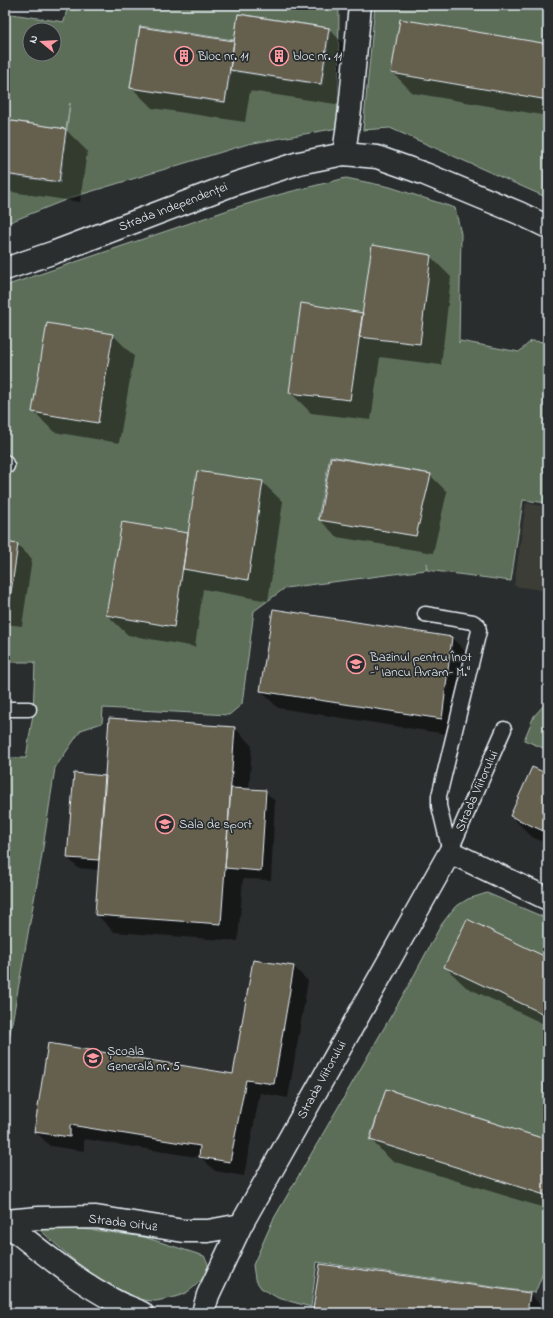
<svg xmlns="http://www.w3.org/2000/svg" width="553" height="1318" font-family="'Indie Flower',sans-serif">
	<style>
		.built { fill: #3c3c38 }
		.green { fill: #5c6e58; stroke: #a2b0a8; fill-rule: evenodd }
		.shadow { fill: #0007 }
		.building { fill: #655e4e; stroke: #e8f1f8 }
		.lines { fill: none; stroke-linecap: round; stroke-linejoin: round }
		.lane-casing { stroke: #e8f1f8; stroke-width: 17 }
		.street-casing { stroke: #e8f1f8; stroke-width: 25 }
		.secondary-casing { stroke: #e8f1f8; stroke-width: 25 }
		.lane { stroke: #2a2d2e; stroke-width: 14 }
		.street { stroke: #2a2d2e; stroke-width: 22 }
		.secondary { stroke: #2a2d2e; stroke-width: 22 }
		.labels { text-anchor: middle; dominant-baseline: central; stroke-width: 3.5; stroke-linejoin: round; paint-order: stroke }
		.poi-label { font-size: 13px; fill: #e8f1f8; stroke: #2a2d2e; text-anchor: start }
		.street-label { font-size: 13px; fill: #e8f1f8; stroke: #2a2d2e }
	</style>
	<rect width="100%" height="100%" fill="#2a2d2e"/>
	<filter id="ink" filterUnits="userSpaceOnUse"><feTurbulence type="fractalNoise" baseFrequency=".025" numOctaves="2"/><feDisplacementMap in="SourceGraphic" scale="8" xChannelSelector="R" yChannelSelector="G"/><feConvolveMatrix kernelMatrix="1 2 1 2 8 2 1 2 1" color-interpolation-filters="sRGB"/></filter>
	<g filter="url(#ink)">
		<path class="built" d="M526,503L548,507V591L514,586Z"/>
		<path class="green" d="M68,5H339L338,128L248,144L73,197L5,224V175L60,183L67,129L70,103L66,129L5,120V13L64,22ZM238,14L330,28L322,85L231,71L225,103L130,88L140,26L234,40ZM30,30H54V54H30Z
			M375,5H548V198L390,128L363,130Z
			M346,178L390,187L455,208L461,234L459,343L460,341L519,352L531,341L548,342V503L523,500L511,581L427,570V563L426,570L285,588L254,611L242,704L229,715L103,708L102,723L81,730L55,768L41,861L5,1062V758H26L33,714L35,662H5V613L8,614L18,545L5,542V470L12,467L5,454V286L237,207L285,193ZM330,456L431,474L416,536L318,519Z
			M548,704V750L524,740L534,716L544,705Z
			M487,893L548,919V1140L386,1089L369,1140L548,1195V1260L535,1293L317,1262L311,1307L278,1298L261,1288L255,1279L253,1265L273,1220L410,983L441,925L455,907L468,899Z
			M39,1225L101,1231L144,1237L204,1256C212,1268 208,1273 199,1282C196,1285 193,1288 190,1290C184,1295 175,1297 167,1299C163,1299 159,1301 155,1301C113,1301 67,1254 38,1228Z"/>
		<path class="shadow" d="M46,5H84L83,11Z
			M239,15L329,29L350,50L342,105L250,91L245,122L152,108L131,87L140,28L235,42Z
			M548,45V116L413,93L392,72Z
			M5,121L66,130L87,151L80,202L5,191Z
			M430,256L451,277L441,365L380,357L371,420L311,413L290,392L364,314Z
			M113,335L134,356L119,443L54,432L33,411Z
			M430,475L447,492L433,553L337,537L320,520Z
			M262,482L283,502L268,601L203,589L195,647L128,635L107,615L123,523L189,534Z
			M5,543L18,545L32,559L22,626L5,624Z
			M274,611L452,638L469,655L459,736L278,708L261,691Z
			M110,720L235,728L252,746L249,790L265,791L275,801L271,880L243,879L238,941L114,932L96,914L99,870L78,868L68,858L106,777Z
			M548,775V844L532,837L511,816Z
			M548,959V1026L466,987L445,967Z
			M294,967L308,981L288,1098L260,1093L244,1176L215,1171L202,1158L84,1139V1151L50,1146L35,1131L234,1075Z
			M371,1140L548,1141V1209L392,1161Z
			M321,1265L530,1294L548,1313H318L314,1309Z"/>
		<path class="building" d="M238,14L329,28L321,84L230,70Z
			M400,19L548,44V100L391,73Z
			M140,27L234,41L225,102L130,88Z
			M5,120L66,129L59,182L5,174Z
			M372,245L431,255L420,344L359,337Z
			M301,303L363,313L350,400L289,393Z
			M47,323L113,334L98,423L32,412Z
			M331,457L431,474L416,536L319,520Z
			M197,471L263,481L248,580L183,569Z
			M122,522L188,533L174,627L106,615Z
			M5,542L18,544L8,613L5,612Z
			M273,609L452,637L442,719L260,691Z
			M109,718L235,727L221,924L95,915Z
			M532,767L548,774V833L510,816Z
			M74,773L106,776L99,860L67,858Z
			M231,788L266,790L261,871L225,868Z
			M467,919L548,958V1016L444,967Z
			M253,960L294,966L274,1084L246,1080L230,1162L199,1157L200,1146L70,1125V1137L34,1132L48,1043L233,1074Z
			M386,1089L548,1140V1196L370,1140Z
			M320,1264L530,1293L527,1313H341L313,1309Z"/>
		<g class="lines">
			<defs>
				<path id="lane" d="M5,462L7,466
					M425,614L473,622L478,625L479,631L439,796V806L450,852
					M5,709H29
					M450,852L504,729"/>
				<path id="street" d="M344,154L350,109L360,5
					M5,1221L39,1218L96,1217L184,1231H208L241,1225
					M203,1313L208,1295L241,1225L450,852L548,899"/>
				<path id="secondary" d="M5,269L55,252L234,184L299,163L344,154L377,157L425,174L519,213L548,227
					M5,1223C41,1251 76,1281 117,1302C125,1306 134,1309 142,1313"/>
			</defs>
			<use href="#lane" class="lane-casing"/>
			<use href="#street" class="street-casing"/>
			<use href="#secondary" class="secondary-casing"/>
			<use href="#lane" class="lane"/>
			<use href="#street" class="street"/>
			<use href="#secondary" class="secondary"/>
		</g>
	</g>
	<defs>
		<symbol id="building-ring" viewBox="-11 -11 22 22"><circle r="9.5" fill="#2a2d2e" stroke="#ff9aa2" stroke-width="1.5"/><path d="M-4-6H4V6H1V3H-1V6H-4ZM-2.5-4.3h1.7v1.8h-1.7ZM.8-4.3h1.7v1.8H.8ZM-2.5-1h1.7V.8h-1.7ZM.8-1h1.7V.8H.8Z" fill="#ff9aa2"/></symbol>
		<symbol id="school-ring" viewBox="-11 -11 22 22"><circle r="9.5" fill="#2a2d2e" stroke="#ff9aa2" stroke-width="1.5"/><path d="M0-5L7-2L0 1L-7-2ZM-4 1L0 2.5L4 1V4Q0 6-4 4Z" fill="#ff9aa2"/></symbol>
	</defs>
	<g fill-rule="evenodd">
		<use href="#building-ring" x="173" y="45" width="22" height="22"/>
		<use href="#building-ring" x="268" y="45" width="22" height="22"/>
		<use href="#school-ring" x="345" y="653" width="22" height="22"/>
		<use href="#school-ring" x="154" y="813" width="22" height="22"/>
		<use href="#school-ring" x="82" y="1047" width="22" height="22"/>
	</g>
	<g class="labels">
		<g class="poi-label">
			<text x="198" y="56">Bloc nr. 11</text>
			<text x="293" y="56">bloc nr. 11</text>
			<text x="370" y="657">Bazinul pentru Înot<tspan x="370" dy="15">-" Iancu Avram- M."</tspan></text>
			<text x="179" y="824">Sala de sport</text>
			<text x="107" y="1051">Școala<tspan x="107" dy="15">Generală nr. 5</tspan></text>
		</g>
		<g class="street-label">
			<text transform="translate(173 207) rotate(-21)">Strada Independenței</text>
			<text transform="translate(477 791) rotate(-66)">Strada Viitorului</text>
			<text transform="translate(322 1080) rotate(-61)">Strada Viitorului</text>
			<text transform="translate(123 1223) rotate(7)">Strada Oituz</text>
		</g>
	</g>
	<rect width="553" height="1318" fill="none" stroke="#2a2d2e" stroke-width="20"/>
	<rect x="10" y="10" width="533" height="1298" fill="none" stroke="#e8f1f8" stroke-width="1.5" filter="url(#ink)"/>
	<g transform="translate(42 42) rotate(288)"><circle r="19" fill="#2a2d2e" stroke="#767b7f"/>
	<path d="M0-3L7 15L0 10L-7 15Z" fill="#ff9aa2"/>
	<text y="-6" font-size="11" font-weight="bold" text-anchor="middle" fill="#e8f1f8">N</text>
	</g>
</svg>
